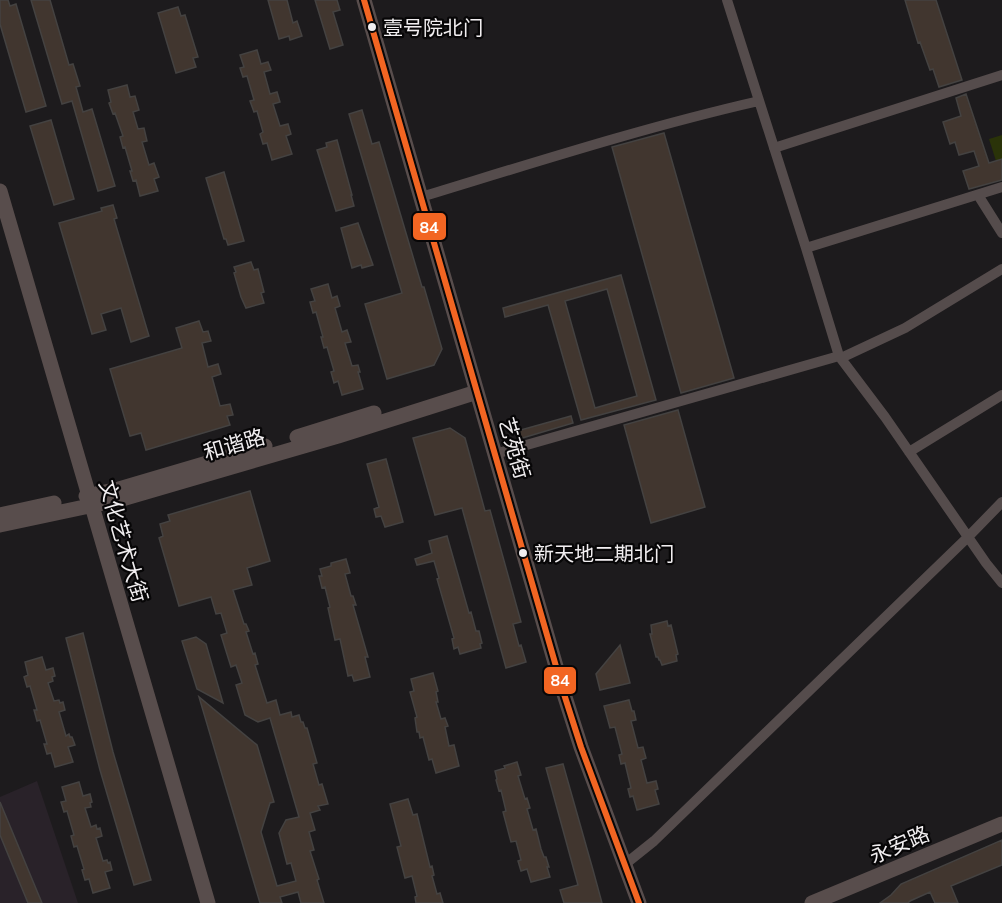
<svg xmlns="http://www.w3.org/2000/svg" width="1002" height="903" font-family="Mulish,'Noto Sans SC',sans-serif">
	<style>
		.built { fill: #292229 }
		.green { fill: #2a3309 }
		.building { fill: #41362f; stroke: #444241; stroke-width: 1.5; fill-rule: evenodd }
		.lines { fill: none; stroke-linecap: round; stroke-linejoin: round }
		.street { stroke: #554c4c; stroke-width: 10 }
		.secondary { stroke: #584d4c; stroke-width: 15 }
		.bus-1-casing { stroke: #070607; stroke-width: 10 }
		.bus-1 { stroke: #f26522; stroke-width: 6 }
		.bus-dot { fill: #f1eef0; stroke: #070607; stroke-width: 2 }
		.labels { text-anchor: middle; dominant-baseline: central; stroke-width: 4.5; stroke-linejoin: round; paint-order: stroke }
		.bus-label { font-size: 20px; fill: #f1eef0; stroke: #070607; text-anchor: start }
		.street-label { font-size: 21px; fill: #f1eef0; stroke: #070607 }
		.line-badge { stroke: #070607; stroke-width: 2 }
		.badge-label { font-size: 16px; text-anchor: middle; font-weight: bold; fill: #fff }
	</style>
	<rect width="100%" height="100%" fill="#1d1b1d"/>
	<path class="built" d="M37,781L78,903H0V797Z"/>
	<path class="green" d="M1002,135V159L996,161L989,139Z"/>
	<path class="building" d="M0,0H8L10,6L16,4L46,106L26,112L0,24Z
		M31,0H50L69,65L73,64L80,86L76,87L83,112L92,109L115,186L98,191L72,101L62,104Z
		M268,0H287L293,23L297,21L302,36L290,40L289,36L279,39Z
		M315,0H337L340,10L333,12L343,45L330,49Z
		M905,0H936L962,80L939,87L933,69L930,70L920,42L918,43Z
		M178,7L181,16L185,15L198,57L193,58L196,67L176,73L158,13Z
		M257,50L261,64L268,62L271,70L264,72L270,94L277,92L280,102L273,104L280,126L288,124L291,134L286,136L292,154L272,160L267,143L263,144L260,134L263,132L257,111L254,112L250,101L254,100L247,76L243,77L240,68L244,67L240,55Z
		M127,85L130,97L135,96L139,110L133,112L138,129L144,128L147,141L142,142L149,165L154,163L159,177L154,179L158,191L140,196L136,180L133,181L130,171H132L125,147L123,148L120,137L123,136L115,113L113,114L109,103L111,102L108,90Z
		M966,94L989,163L1002,159V180L969,189L963,171L979,166L974,151L959,155L955,142L950,144L943,122L961,116L956,98Z
		M362,110L372,144L379,142L422,287H424L442,349L434,365L387,379L365,304L402,293L349,114Z
		M51,120L74,199L54,205L30,126Z
		M664,133L734,378L681,393L612,147Z
		M337,140L352,195H351L354,206L336,211L317,150L327,147L326,143Z
		M224,172L244,241L228,245L226,239H224L206,178Z
		M113,205L117,218L114,219L149,336L131,342L121,308L101,314L106,330L92,334L59,223L102,211L101,208Z
		M358,223L373,265L362,268L361,265L352,268L341,228Z
		M251,262L254,270L258,269L264,292L261,293L264,303L246,308L241,297L234,273L236,272L234,267Z
		M621,275L656,400L581,420L548,305L505,317L503,308ZM607,289L637,396L595,408L565,301Z
		M328,284L332,298L337,296L340,306L335,308L342,332L347,330L351,342L345,343L352,366L358,365L360,372H358L363,389L342,395L338,381L334,383L331,372L334,371L327,347L324,348L321,337H323L316,312L313,313L310,302L315,301L311,289Z
		M199,321L203,332L208,331L211,341L202,343L208,367L218,364L221,374L212,377L220,406L230,404L233,415L227,416L230,425L146,450L141,433L130,436L110,369L182,348L176,328Z
		M678,410L705,507L651,523L624,425Z
		M571,416L573,423L519,439L517,431Z
		M450,428L465,438L485,511L490,510L521,622L513,624L519,646L521,645L526,662L506,668L462,508L435,515L413,438Z
		M386,459L403,522L385,527L381,516L376,517L374,509L379,507L367,464Z
		M250,491L270,561L247,568L252,585L233,590L244,624H246L249,631L246,632L253,654L255,653L258,664L255,665L267,703L276,700L280,715L291,712L292,717L299,715L301,722H303L305,728H307L317,763L313,764L319,785L322,784L328,804L318,806L320,810L310,813L315,830L309,832L314,850L310,851L319,879L317,880L324,903H301L298,892L280,897L282,903H260L199,697L257,745L274,802L270,803L261,832L277,886L296,881L291,863L287,864L279,833L286,820L299,817L270,718L258,722L245,715L236,685L242,683L236,665L231,667L221,635L227,633L221,613L216,614L211,597L179,606L159,538L163,536L160,524L170,521L168,515Z
		M447,536L469,613L471,612L476,631H479L482,643L480,644L481,648L460,654L458,647L454,649L452,639L454,638L437,579L439,578L434,561L417,565L415,559L432,553L429,541Z
		M346,559L350,573L345,574L351,596H353L356,605H353L368,657H365L370,677L354,681L352,675L348,676L340,639L335,640L328,608L330,607L325,587L322,588L319,576H322L320,569L331,566V563Z
		M667,621L668,626L671,625L678,654L676,655L677,661L662,665L660,660H659L658,657H656L650,634H652L651,625Z
		M83,633L113,752L151,880L134,885L100,770L66,638Z
		M196,637L206,644L223,703L197,689L182,641Z
		M620,645L630,683L600,690L596,674Z
		M42,657L46,670L53,668L55,676L52,677L53,681L48,683L54,701L59,700L60,703L63,702L65,710L59,712L66,736L69,734L70,737H72L75,745L68,747L73,762L55,767L51,753L47,754L44,744H47L40,720L37,721L34,710H37L30,686L27,687L24,677L28,675L25,662Z
		M433,673L438,691L436,692L438,702H436L441,719L445,718L448,726L445,727L449,746L454,745L459,766L436,773L432,759L429,760L423,737L420,738L419,732H417L415,718L417,717L410,692L414,691L411,679Z
		M629,700L632,711H634L636,720L631,721L638,748L643,747L646,758L641,760L647,783L656,781L658,789L655,790L659,804L637,810L633,796L630,797L628,789L631,788L625,763L621,764L619,755L622,754L615,727L610,728L604,706Z
		M517,762L521,775L518,776L525,799L527,798L530,808L527,809L533,830L536,829L541,849L544,857H546L549,867H547L550,877L531,882L527,869L521,871L518,861L521,860L516,841L511,842L503,812L506,811L501,790L499,791L496,780L497,779L495,771L505,768L504,766Z
		M563,764L593,870L602,903H564L560,890L578,885L546,768Z
		M79,782L83,796L90,794L92,802L90,803L91,807L85,808L91,827L96,825L97,829L100,828L102,836L96,838L103,861L107,860L108,863L110,862L112,870L105,872L110,888L93,893L89,879L85,880L82,870L84,869L77,846L74,847L71,836L74,835L67,811L64,812L61,802L66,801L62,787Z
		M408,799L413,815L417,814L430,867L432,866L434,875L432,876L437,894L440,893L443,903H416L415,897L417,896L412,876L405,878L397,847L401,846L390,804Z
		M0,802L42,903H28L0,835Z
		M1002,840V865L951,886L958,903H935L930,892L910,901L908,903H880L891,895L901,884Z"/>
	<g class="lines">
		<path class="street" d="M727,0L806,248L839,356L885,417L986,563L1002,583
			M774,148L1002,75
			M978,195L1002,233
			M421,197C533,163 645,127 759,101
			M806,248L1002,187
			M841,358L905,328L1002,269
			M909,452L1002,395
			M495,454L839,356
			M624,865L654,841L968,537L1002,502"/>
		<path class="secondary" d="M364,0L564,694L581,747L639,903
			M0,191L208,903
			M297,437L374,413
			M86,496L119,489L265,446
			M0,515L54,503
			M0,525L122,499L338,436L477,392
			M812,903L1002,824"/>
		<defs>
			<path id="bus-1" d="M364,0L564,694L581,747L639,903"/>
		</defs>
		<use href="#bus-1" class="bus-1-casing"/>
		<use href="#bus-1" class="bus-1"/>
	</g>
	<g class="bus-dot">
		<circle cx="372" cy="27" r="5"/>
		<circle cx="523" cy="553" r="5"/>
	</g>
	<g class="labels">
		<g class="bus-label">
			<text x="383" y="27">壹号院北门</text>
			<text x="534" y="553">新天地二期北门</text>
		</g>
		<g class="street-label">
			<text transform="translate(234 444) rotate(-16)">和谐路</text>
			<text transform="translate(515 448) rotate(74)">艺苑街</text>
			<text transform="translate(124 541) rotate(74)">文化艺术大街</text>
			<text transform="translate(899 844) rotate(-23)">永安路</text>
		</g>
	</g>
	<g class="line-badge">
		<rect x="412" y="212" width="35" height="29" rx="6" fill="#f26522"/>
		<rect x="543" y="666" width="34" height="29" rx="6" fill="#f26522"/>
	</g>
	<g class="badge-label">
		<text x="429" y="233">84</text>
		<text x="560" y="686">84</text>
	</g>
</svg>
